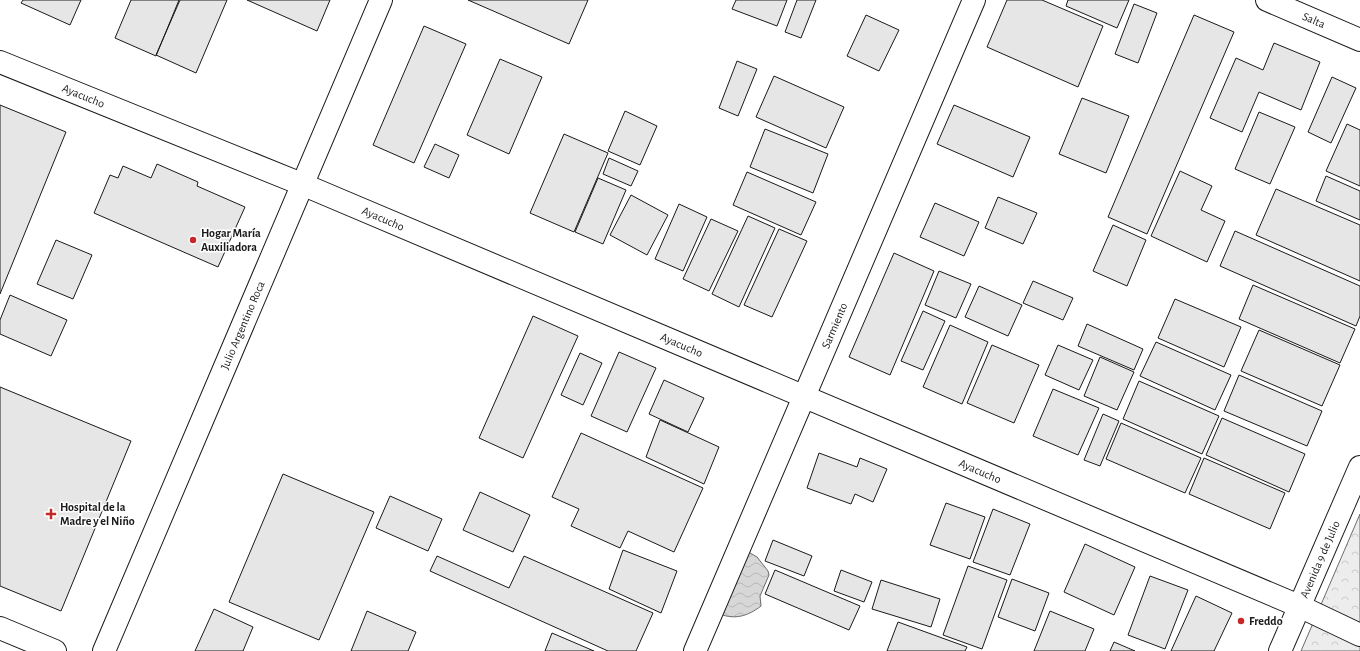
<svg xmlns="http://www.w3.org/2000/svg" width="1360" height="651" font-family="'Alegreya Sans',sans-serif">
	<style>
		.park { fill: url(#park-crowns); stroke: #6a6a6a }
		.water { fill: url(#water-waves); stroke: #6a6a6a }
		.building { fill: #e6e6e6; stroke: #1a1a1a }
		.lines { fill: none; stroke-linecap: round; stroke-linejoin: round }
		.street-casing { stroke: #1a1a1a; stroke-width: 24 }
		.secondary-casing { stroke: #1a1a1a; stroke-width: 24 }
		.street { stroke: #fff; stroke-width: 22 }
		.secondary { stroke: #fff; stroke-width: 22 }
		.poi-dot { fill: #c62828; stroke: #fff; stroke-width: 1.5 }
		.labels { text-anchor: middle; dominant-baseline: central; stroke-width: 3; stroke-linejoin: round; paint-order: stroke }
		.street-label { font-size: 12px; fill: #1a1a1a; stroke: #fff }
		.poi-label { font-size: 12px; font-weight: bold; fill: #1a1a1a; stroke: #fff; text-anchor: start }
	</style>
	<defs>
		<pattern id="park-crowns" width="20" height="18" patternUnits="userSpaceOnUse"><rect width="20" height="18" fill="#ededed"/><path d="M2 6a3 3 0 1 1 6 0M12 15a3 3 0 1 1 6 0" fill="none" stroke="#cbcbcb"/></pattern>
		<pattern id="water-waves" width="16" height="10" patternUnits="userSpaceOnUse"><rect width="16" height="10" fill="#d7d7d7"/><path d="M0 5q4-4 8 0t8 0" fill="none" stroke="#b8b8b8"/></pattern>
	</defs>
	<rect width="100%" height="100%" fill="#fff"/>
	<path class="park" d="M1360,514V651H1301Z"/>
	<path class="water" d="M743,549L757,557L768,571L769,575L760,596L761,606C748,616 735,620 720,614Z"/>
	<path class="building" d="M23,0H81L70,25L21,3Z
		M131,0H179L156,56L115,38Z
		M180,0H227L196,73L156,55Z
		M247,0H330L317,31Z
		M468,0H588L569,44Z
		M736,0H787L777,26L732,9Z
		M797,0H816L801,38L785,32Z
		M1007,0H1042L1103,26L1078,87L987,47Z
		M1068,0H1129L1117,28L1066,6Z
		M1134,4L1157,13L1138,63L1115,54Z
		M866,15L899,30L879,71L847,56Z
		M1194,15L1234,32L1147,234L1108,217Z
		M424,26L466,44L414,163L373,145Z
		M1274,43L1320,62L1301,110L1259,92L1242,132L1210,118L1236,58L1263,70Z
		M500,59L542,77L509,154L467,135Z
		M737,61L757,69L738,116L719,108Z
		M774,76L844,107L826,148L756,117Z
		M1332,77L1356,88L1331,143L1308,132Z
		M1082,98L1129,116L1106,173L1059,154Z
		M0,105L66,132L0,294Z
		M954,105L1030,137L1013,177L937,144Z
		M625,111L657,126L640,165L608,151Z
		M1259,112L1295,127L1270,184L1235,169Z
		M1347,124L1360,130V186L1326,171Z
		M765,129L828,154L813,193L750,167Z
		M564,134L608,153L574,232L530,213Z
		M435,144L459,155L449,178L424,167Z
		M609,158L638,171L631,186L603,174Z
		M157,164L198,182L197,186L245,207L218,267L94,213L110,175L118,178L123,166L151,178Z
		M1180,171L1212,186L1201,210L1225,221L1207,262L1151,236Z
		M747,172L816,202L801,235L733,205Z
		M1326,176L1360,191V220L1316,201Z
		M598,178L626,190L603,244L575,232Z
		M1276,189L1360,225V281L1256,235Z
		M631,195L668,215L647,255L610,235Z
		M998,197L1037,213L1023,244L985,228Z
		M935,203L979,222L964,256L920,237Z
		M679,204L707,217L683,271L655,259Z
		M748,216L775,228L739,307L712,294Z
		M711,219L738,231L709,291L683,279Z
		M1113,225L1146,240L1127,286L1093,271Z
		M779,229L807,241L772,317L744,305Z
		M1235,231L1360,286V316L1356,326L1220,266Z
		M56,240L92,255L73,299L37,284Z
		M894,253L934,271L890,375L849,357Z
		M939,271L971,284L956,318L925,305Z
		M1033,281L1073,298L1063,320L1023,303Z
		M1253,285L1355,329L1340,363L1239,319Z
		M979,286L1022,305L1008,336L965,317Z
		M10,295L67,320L51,356L0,334V320Z
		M1175,299L1241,327L1224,367L1158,338Z
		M923,311L945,321L923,370L901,361Z
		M533,316L578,336L523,458L479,438Z
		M1087,324L1143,349L1134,370L1078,346Z
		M950,325L988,342L962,404L923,387Z
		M1259,330L1340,365L1322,406L1241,371Z
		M1156,342L1231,375L1215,410L1140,376Z
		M992,345L1039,365L1014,423L967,403Z
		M1058,345L1093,360L1079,390L1045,375Z
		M619,352L656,368L627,432L591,416Z
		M580,353L602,363L583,405L561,395Z
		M1100,357L1134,372L1117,410L1084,396Z
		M1239,375L1322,411L1307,446L1224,411Z
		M664,380L704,398L688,432L649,414Z
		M1139,381L1219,416L1202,454L1123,419Z
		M0,387L131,441L61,611L0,586Z
		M1053,389L1099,408L1078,455L1033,436Z
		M1103,414L1119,421L1100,466L1084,460Z
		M1222,418L1305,454L1289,492L1206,455Z
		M660,420L719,447L704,484L646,457Z
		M1121,423L1201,458L1185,493L1106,459Z
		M581,433L703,488L674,552L628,531L620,548L571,526L579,509L552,497Z
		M819,453L857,467L860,458L887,469L873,502L855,494L851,504L807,488Z
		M1204,458L1285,493L1270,529L1189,494Z
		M283,474L374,512L319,640L229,602Z
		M480,492L530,515L513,552L463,530Z
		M390,496L442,519L428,551L376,528Z
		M946,503L985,517L970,559L930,545Z
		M993,509L1030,524L1010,575L973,562Z
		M773,540L812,556L804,576L765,561Z
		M1085,544L1135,567L1114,615L1064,592Z
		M623,550L677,571L661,613L609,589Z
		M437,556L509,588L524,556L653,613L636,651H608L430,571Z
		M968,566L1007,580L982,649L943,635Z
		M775,570L860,606L849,630L765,594Z
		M841,570L872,582L864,602L834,591Z
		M1150,576L1188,590L1165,649L1128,635Z
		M1012,579L1049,593L1035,631L998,617Z
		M881,580L940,599L931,627L872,609Z
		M1196,596L1232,613L1214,651H1171Z
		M214,609L253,627L243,651H195Z
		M367,611L416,632L408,651H351Z
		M1050,611L1094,629L1085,651H1034Z
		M898,622L967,647L965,651H887Z
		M552,633L594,651H545Z
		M1114,642L1135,651H1110Z"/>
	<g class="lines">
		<defs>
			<g id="street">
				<path id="s1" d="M1267,0L1360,40"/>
				<path id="s2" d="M0,62L304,185L1299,606L1360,635"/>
				<path d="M0,628L55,651"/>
				<path id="s3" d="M104,651L381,0"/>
				<path id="s4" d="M695,651L974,0"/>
			</g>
			<g id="secondary">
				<path id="s5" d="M1280,651L1360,467"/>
			</g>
		</defs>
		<use href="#street" class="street-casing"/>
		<use href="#secondary" class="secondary-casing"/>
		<use href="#street" class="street"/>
		<use href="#secondary" class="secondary"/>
	</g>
	<g class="poi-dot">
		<circle cx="193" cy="240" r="4"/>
		<path d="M49 508h4v4h4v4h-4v4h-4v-4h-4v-4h4z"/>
		<circle cx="1241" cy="621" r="4"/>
	</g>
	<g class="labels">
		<g class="street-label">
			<text stroke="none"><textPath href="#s1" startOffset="51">Salta</textPath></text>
			<text stroke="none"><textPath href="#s2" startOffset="90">Ayacucho</textPath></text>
			<text stroke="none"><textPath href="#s2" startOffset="414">Ayacucho</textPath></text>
			<text stroke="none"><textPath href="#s4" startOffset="354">Sarmiento</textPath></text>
			<text stroke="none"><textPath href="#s3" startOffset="354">Julio Argentino Roca</textPath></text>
			<text stroke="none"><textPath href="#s2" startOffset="738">Ayacucho</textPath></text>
			<text stroke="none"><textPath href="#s2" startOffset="1062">Ayacucho</textPath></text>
			<text stroke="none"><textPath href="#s5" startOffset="100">Avenida 9 de Julio</textPath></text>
		</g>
		<g class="poi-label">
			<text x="201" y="233">Hogar María<tspan x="201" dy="14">Auxiliadora</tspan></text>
			<text x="60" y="507">Hospital de la<tspan x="60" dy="14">Madre y el Niño</tspan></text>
			<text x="1249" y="621">Freddo</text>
		</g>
	</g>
</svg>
